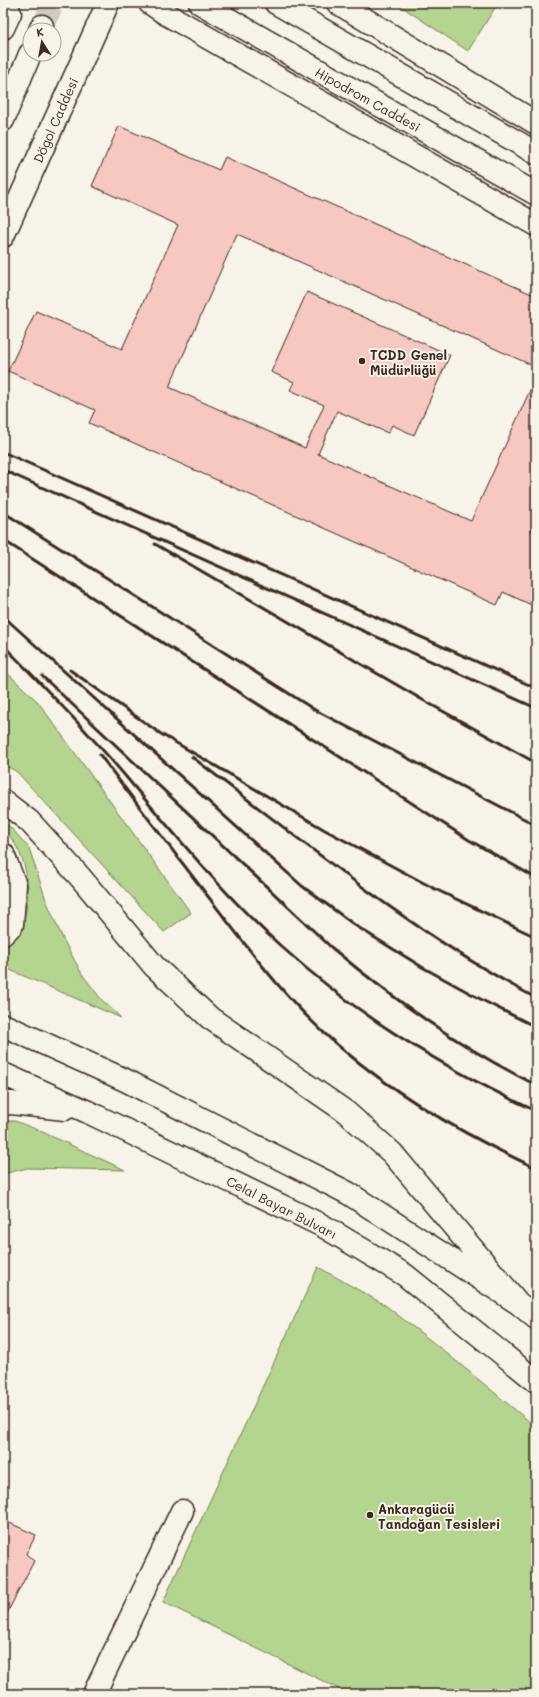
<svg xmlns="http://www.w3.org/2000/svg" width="539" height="1697" font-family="Mali,sans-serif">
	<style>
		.green { fill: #b3d58f; stroke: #778056 }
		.building { fill: #f7c7c2; stroke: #3b2a1e }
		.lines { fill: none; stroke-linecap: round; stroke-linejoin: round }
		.major-tunnel { stroke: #d1cbc0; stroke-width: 22; stroke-dasharray: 22 11; stroke-linecap: butt }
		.minor-casing { stroke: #3b2a1e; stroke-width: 25 }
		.major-casing { stroke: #3b2a1e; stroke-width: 25 }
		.minor { stroke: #f7f3e8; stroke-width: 22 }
		.major { stroke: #f7f3e8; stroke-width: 22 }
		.rail { stroke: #3b2a1e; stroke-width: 3 }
		.poi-dot { fill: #3b2a1e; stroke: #f7f3e8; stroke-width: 1.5 }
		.labels { text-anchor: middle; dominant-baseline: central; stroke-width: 4; stroke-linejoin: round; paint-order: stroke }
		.street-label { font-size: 13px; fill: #3b2a1e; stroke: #f7f3e8 }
		.poi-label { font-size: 13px; font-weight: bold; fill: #3b2a1e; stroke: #f7f3e8; text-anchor: start }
	</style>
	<rect width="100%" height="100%" fill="#f7f3e8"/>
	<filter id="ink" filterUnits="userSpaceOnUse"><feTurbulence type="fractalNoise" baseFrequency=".025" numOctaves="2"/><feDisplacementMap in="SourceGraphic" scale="8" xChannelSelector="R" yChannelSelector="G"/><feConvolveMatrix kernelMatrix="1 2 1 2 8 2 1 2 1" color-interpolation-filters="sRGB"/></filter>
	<g filter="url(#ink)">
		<path class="green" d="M396,3H498L468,51Z
			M3,669L38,702L191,913L164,932L17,772L3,764Z
			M3,821L14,831L29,848L46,900L63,939L82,974L101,999L121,1018L3,967V950C38,919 34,860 3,828Z
			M3,1121H15L38,1130L125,1170L27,1168L3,1174Z
			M318,1267L385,1305L444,1351L536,1427V1694H349L163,1602Z"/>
		<path class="building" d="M119,126L219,170L225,157L536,296V367L237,234L169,387L305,448L324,405L290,390L294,382L271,372L307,292L450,355L414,435L392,425L388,433L337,411L318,454L471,521L536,377V519L531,531L536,534V607L503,592L497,605L89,423L95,410L8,371L36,311L122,349L178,225L92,186Z
			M3,1520L36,1535L26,1554L34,1561L3,1621Z"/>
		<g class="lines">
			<path class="major-tunnel" d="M42,26L54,3"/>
			<defs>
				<path id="minor" d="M94,1694L182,1511"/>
				<path id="major" d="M150,3L168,15L536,225
					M200,3L536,194
					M276,3L536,153
					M338,3L536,123
					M3,28L10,13
					M40,30L42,26
					M3,120L30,54
					M3,236L108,3
					M3,801L29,821L81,878L154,966L210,1018L346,1112L392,1153L518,1303
					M3,854L15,885L12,925L3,934
					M3,1025L125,1080L348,1193L518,1303L536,1318
					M3,1074L88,1112L323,1226L405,1275L536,1381
					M3,1104L11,1103L65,1109"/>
			</defs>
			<use href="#minor" class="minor-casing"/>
			<use href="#major" class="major-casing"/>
			<use href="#minor" class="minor"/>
			<use href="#major" class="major"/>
			<path class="rail" d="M3,452L536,688
				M3,470L536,708
				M3,512L315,710L536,825
				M3,540L469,840L536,878
				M155,544L421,699L536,763
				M3,616L302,886L356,926L422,967L486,1002L536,1027
				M3,645C49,692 95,739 137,790C184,845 229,900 283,948C358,1016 445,1069 536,1111
				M70,670L161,734L325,830L435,889L536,937
				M42,676L332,948C397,1002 460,1047 536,1085
				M100,755C136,803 173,851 210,899C250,951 290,1005 341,1048C400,1098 466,1136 536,1168
				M192,757C303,841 412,933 536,998"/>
		</g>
	</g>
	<g class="poi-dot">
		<circle cx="362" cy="361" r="4"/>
		<circle cx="370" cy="1515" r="4"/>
	</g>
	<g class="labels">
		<g class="street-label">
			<text transform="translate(368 99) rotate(29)">Hipodrom Caddesi</text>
			<text transform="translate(55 120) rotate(-66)">Dögol Caddesi</text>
			<text transform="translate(282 1207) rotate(27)">Celal Bayar Bulvarı</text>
		</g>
		<g class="poi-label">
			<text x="370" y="354">TCDD Genel<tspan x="370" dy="15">Müdürlüğü</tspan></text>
			<text x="378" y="1508">Ankaragücü<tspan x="378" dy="15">Tandoğan Tesisleri</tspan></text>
		</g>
	</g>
	<rect width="539" height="1697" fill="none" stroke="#f7f3e8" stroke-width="16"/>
	<rect x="8" y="8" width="523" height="1681" fill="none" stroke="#3b2a1e" stroke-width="1.5" filter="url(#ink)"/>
	<g transform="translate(42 42) rotate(349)"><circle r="19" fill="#f7f3e8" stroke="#aca397"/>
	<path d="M0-3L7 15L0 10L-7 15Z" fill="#3b2a1e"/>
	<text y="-6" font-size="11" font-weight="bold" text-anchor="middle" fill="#3b2a1e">K</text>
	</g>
</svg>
